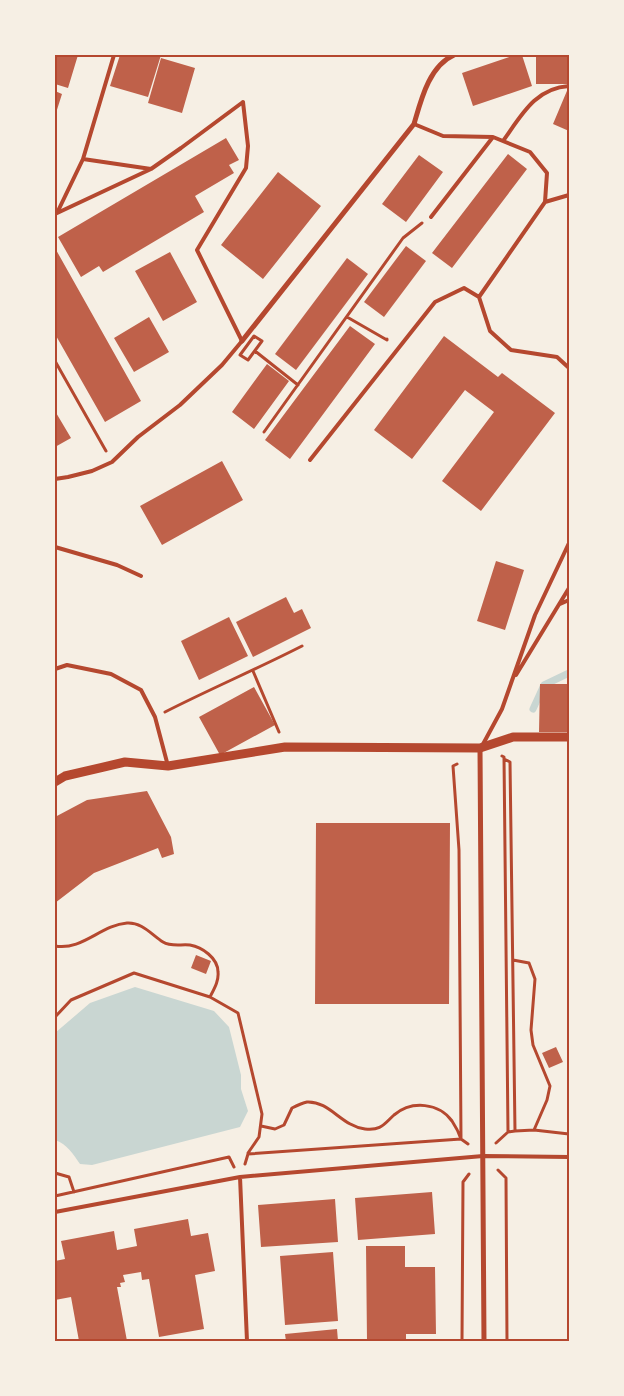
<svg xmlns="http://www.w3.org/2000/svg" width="624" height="1396" font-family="Raleway,sans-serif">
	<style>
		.water { fill: #c9d6d2 }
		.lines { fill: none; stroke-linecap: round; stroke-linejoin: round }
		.stream { stroke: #c9d6d2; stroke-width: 7 }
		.building { fill: #bf614a }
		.path { stroke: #b5482f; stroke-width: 3 }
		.service { stroke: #b5482f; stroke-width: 4 }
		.minor { stroke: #b5482f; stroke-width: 5 }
		.tertiary { stroke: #b5482f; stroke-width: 9 }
		.neatline { fill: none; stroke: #b5482f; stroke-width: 2 }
	</style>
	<rect width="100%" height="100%" fill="#f6efe4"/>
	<path class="water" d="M135,987L214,1011L229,1027L241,1075V1089L248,1111L240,1127L92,1165L80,1164C73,1154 67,1144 55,1140V1033L90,1003Z"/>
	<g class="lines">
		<path class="stream" d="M533,709L544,685L569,673"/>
	</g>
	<path class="building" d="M55,55H78L68,88L55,84Z
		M120,55H161L148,97L110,86Z
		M515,55H522L532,86L473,106L462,73Z
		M536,55H569V84H536Z
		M161,58L195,68L182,113L148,103Z
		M569,86V131L553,124Z
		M55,91L62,94L55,116Z
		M226,138L239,160L229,165L234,173L195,196L204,212L103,272L99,266L81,277L58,237Z
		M508,154L527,169L452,268L432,253Z
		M419,155L443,172L406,222L382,204Z
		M278,172L321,206L263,279L221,245Z
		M406,246L426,261L384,317L364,302Z
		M55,248L141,401L105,422L55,334Z
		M170,252L197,302L163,321L135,271Z
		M347,258L368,274L296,370L275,354Z
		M149,317L169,352L134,372L114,338Z
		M350,326L375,344L290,459L265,440Z
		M444,336L498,377L502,373L555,413L481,511L442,481L494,412L465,390L412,459L374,430Z
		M267,364L289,381L254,429L232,412Z
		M55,411L71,438L55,447Z
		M222,461L243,500L162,545L140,506Z
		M496,561L524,570L505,630L477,621Z
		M286,597L294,613L302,609L311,628L253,657L236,622Z
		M229,617L248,656L199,680L181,641Z
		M540,684H569V732H539Z
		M254,687L275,725L220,755L199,717Z
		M147,791L171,837L174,854L162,858L158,848L94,873L55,903V817L87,800Z
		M316,823H450L449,1004H315Z
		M196,955L211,961L206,974L191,968Z
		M556,1047L563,1062L549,1068L542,1053Z
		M432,1192L435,1234L358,1240L355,1198Z
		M335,1199L338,1242L261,1247L258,1205Z
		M188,1219L191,1236L208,1233L215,1271L195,1275L204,1329L159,1337L149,1279L142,1280L141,1272L123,1275L125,1282L120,1283L121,1287H117L127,1341H79L71,1297L55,1300V1261L65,1259L61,1241L114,1231L117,1250L137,1246L134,1229Z
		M366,1246H405V1267H435L436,1334H406V1341H367Z
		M333,1252L338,1321L285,1325L280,1256Z
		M337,1329L338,1341H286L285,1334Z"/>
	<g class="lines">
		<path class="path" d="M347,317L387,340V339
			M254,336L262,341L248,360L240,355Z
			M255,351L298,385
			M55,361L106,451
			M264,432L403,238L422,223
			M253,671L279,732
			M165,712C210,689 257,669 302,646
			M504,759L510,762L515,1131L508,1132
			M457,764L453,766L459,850L461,1139L468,1144
			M55,946C82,951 101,925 127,923C142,922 152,935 163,942C171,947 181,944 190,945C202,947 218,958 218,972C219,981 214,989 210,997
			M513,960L529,963L535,979L531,1030L533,1045L550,1086L547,1100L534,1130
			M55,1017L71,1000L134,973L210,997L238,1013L262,1114L259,1137L248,1153
			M515,1131L534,1130L569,1134
			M496,1143L508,1132L504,757L502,756
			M245,1164L248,1154L461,1139C459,1133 456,1127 452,1121C439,1103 412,1100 394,1115C384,1124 381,1131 365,1129C341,1126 330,1101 307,1102C302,1103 296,1106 292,1108L284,1125L275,1129L261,1126
			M498,1170L506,1178L507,1341
			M55,1173L69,1177L74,1192
			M55,1196L229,1157L234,1167
			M462,1341L463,1182L469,1174"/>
		<path class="service" d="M414,124L443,136L493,137L530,152L547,173L545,202L479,297
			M503,141C521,116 535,88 569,86
			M83,159L151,169
			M545,202L569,195
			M57,213L83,159L114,55
			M55,214L151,169L181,148L243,102
			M431,217L493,137
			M479,297L490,331L511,350L557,357L569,368
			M310,460L435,302L464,288L479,297
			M55,479L68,477L92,471L112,462L138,437L180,405L222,365L242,341L197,250L246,168L248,146L243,102
			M55,547L117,565L141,576
			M560,604L569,600
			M55,669L67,665L111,674L141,690L155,717L168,766
			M516,675L569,588
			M482,746L502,709L535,615L569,543
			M240,1177L247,1341
			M55,1212L240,1177L483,1156L569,1157"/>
		<path class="minor" d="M242,341L414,124C421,100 429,66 454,55
			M480,748L484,1341"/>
		<path class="tertiary" d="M55,782L65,776L125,762L168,766L285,747L480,748L513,737H569"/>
	</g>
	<rect width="624" height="1396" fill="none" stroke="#f6efe4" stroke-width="112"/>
	<rect x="56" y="56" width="512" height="1284" class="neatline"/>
</svg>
